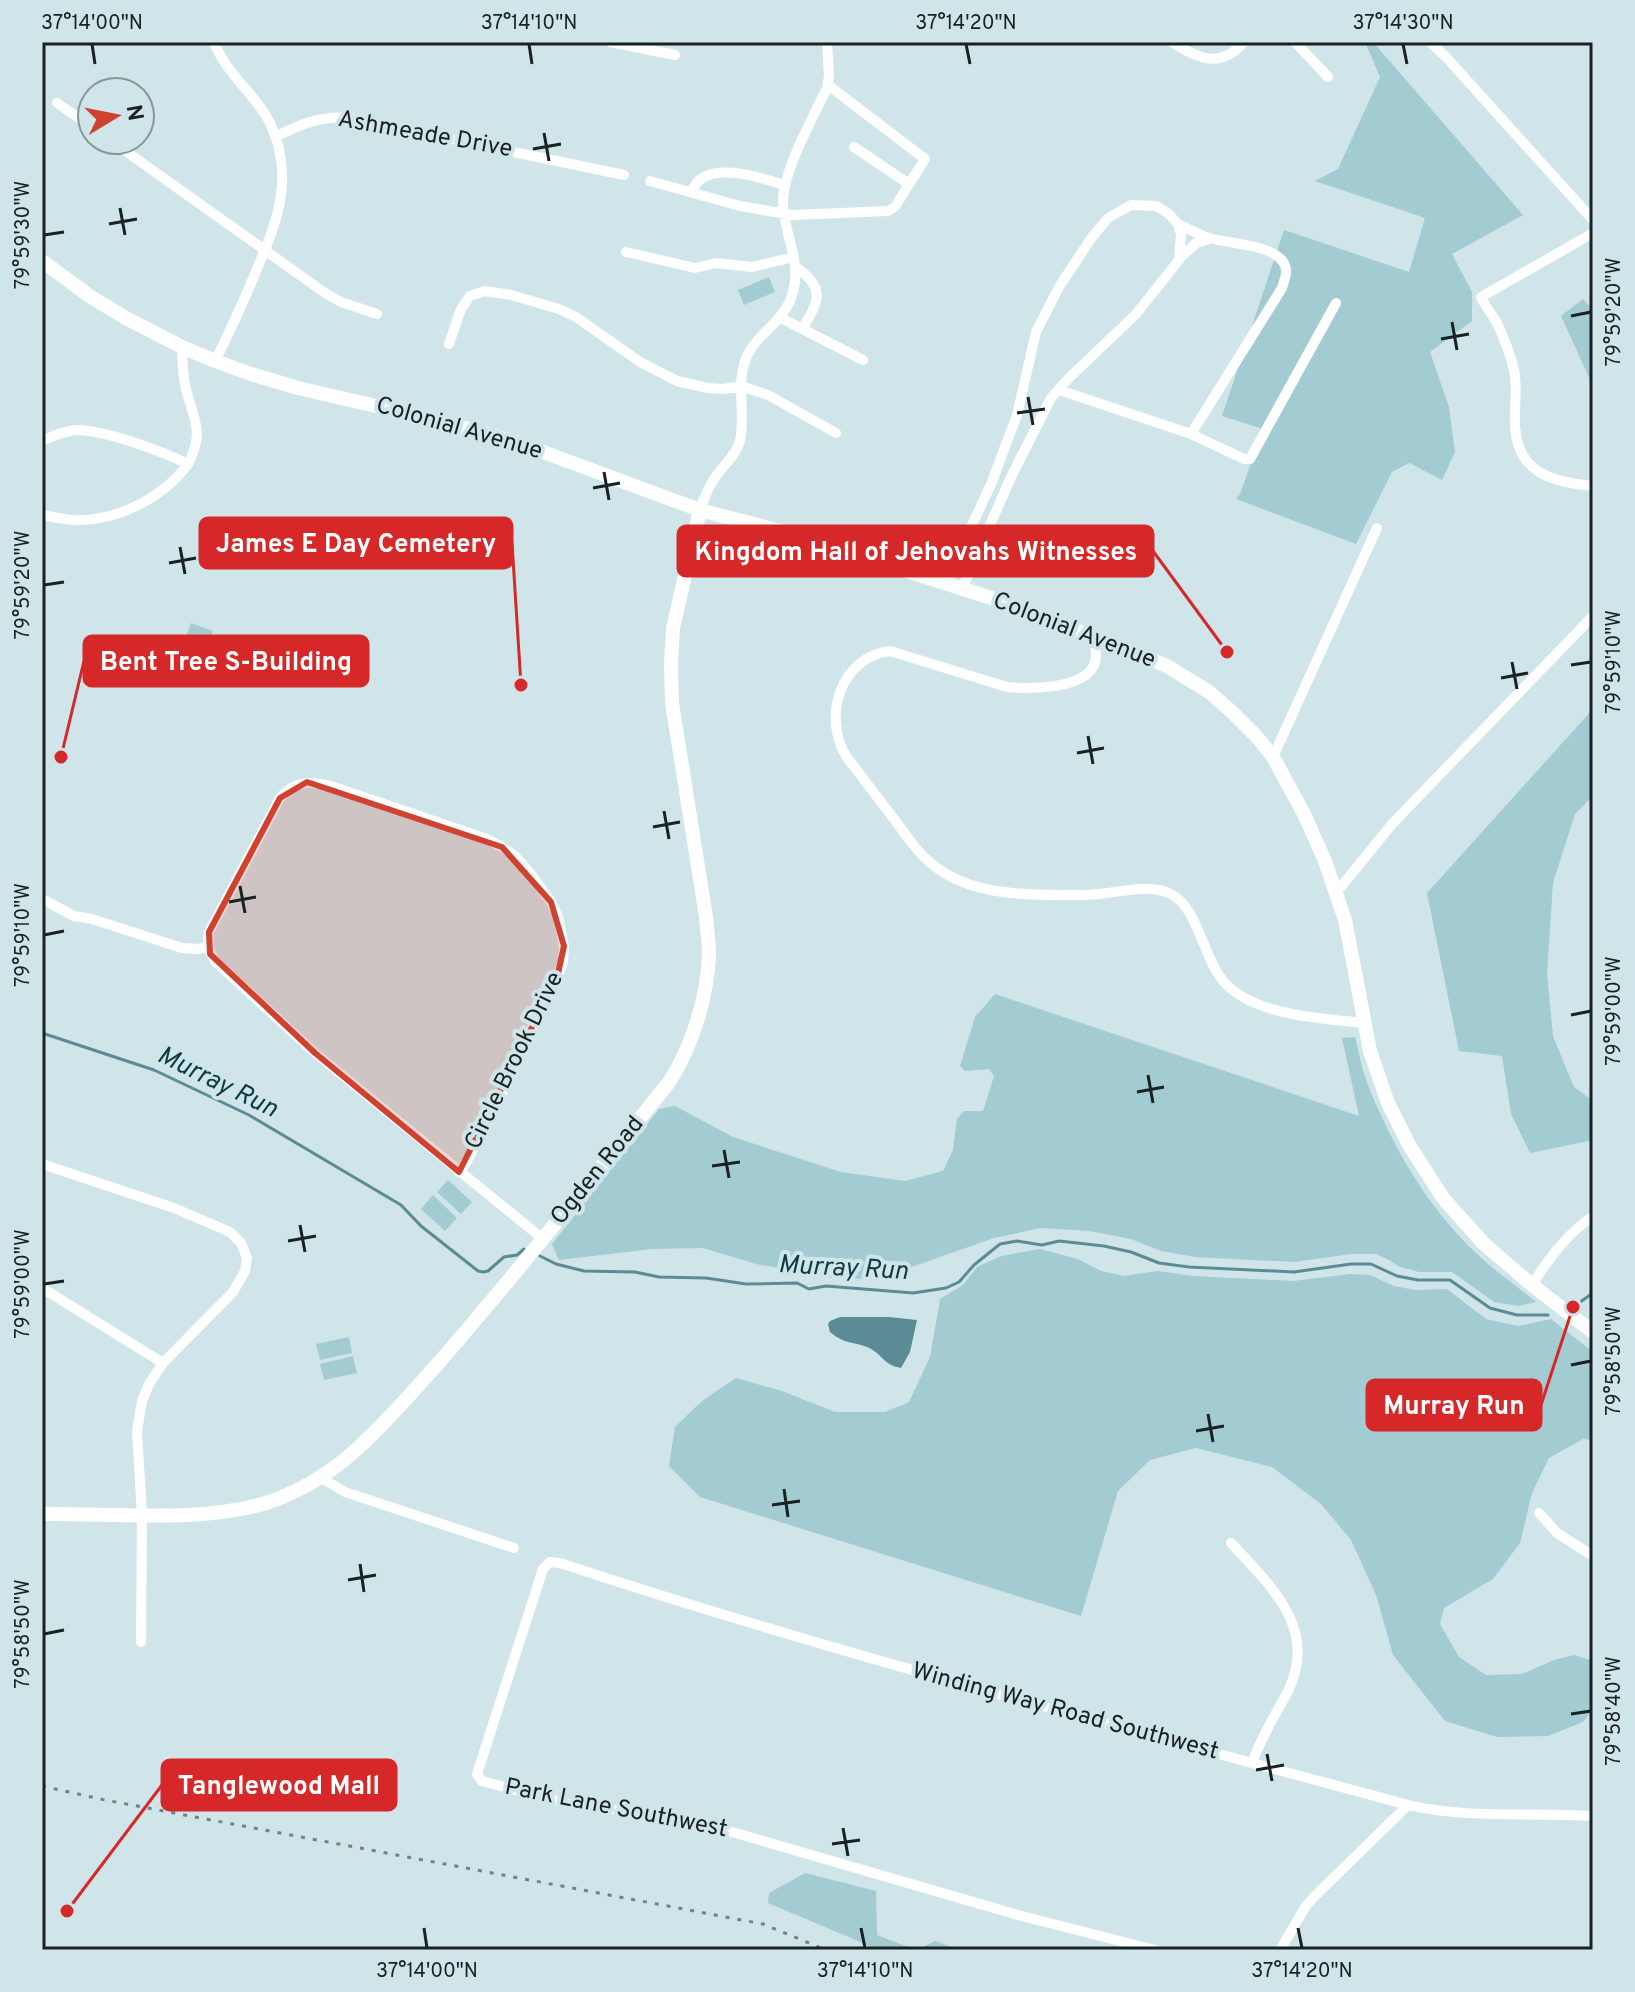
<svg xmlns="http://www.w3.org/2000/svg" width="1635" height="1992" font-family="Overpass,sans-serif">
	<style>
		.green { fill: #a3cbd2 }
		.water { fill: #5b8c95 }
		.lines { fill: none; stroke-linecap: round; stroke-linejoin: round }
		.stream { stroke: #5b8c95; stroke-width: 3 }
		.street { stroke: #fff; stroke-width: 10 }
		.secondary { stroke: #fff; stroke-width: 14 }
		.rail { stroke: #738284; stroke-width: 3; stroke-dasharray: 4 8; stroke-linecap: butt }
		.marked { fill: #cf4230; fill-opacity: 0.2; stroke: #cf4230; stroke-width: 6; stroke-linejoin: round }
		.ticks { fill: none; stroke: #192122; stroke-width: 3 }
		.labels { text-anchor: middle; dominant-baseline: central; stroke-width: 8; stroke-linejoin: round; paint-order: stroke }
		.street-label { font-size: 24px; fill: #192122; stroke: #d0e5e9 }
		.water-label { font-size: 26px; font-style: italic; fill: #0d3c44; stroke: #d0e5e9 }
		.leader { fill: none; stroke: #d62828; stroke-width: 3 }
		.callout-dot { fill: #d62828; stroke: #d0e5e9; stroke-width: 3 }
		.callout { fill: #d62828; stroke: #d62828; stroke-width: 3 }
		.callout-label { font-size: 26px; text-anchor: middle; font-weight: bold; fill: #fff }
		.neatline { fill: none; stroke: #192122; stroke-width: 3 }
		.ticks-label { font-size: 20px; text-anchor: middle; fill: #192122 }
	</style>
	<rect width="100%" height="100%" fill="#d0e5e9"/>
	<path class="green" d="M1365,42H1373L1523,215L1452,254L1472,292V321L1430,352L1449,407L1455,452L1442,480L1409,463L1392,472L1356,544L1236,499L1240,494L1263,429L1222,416L1284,230L1409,272L1425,218L1315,181L1338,169L1380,77Z
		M769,277L775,292L744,305L738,290Z
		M1583,299L1593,310V386L1561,316Z
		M191,623L213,631L207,647L185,640Z
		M1593,709V796L1575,814L1553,883L1547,973L1553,1036L1574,1087L1593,1101V1140L1530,1153L1511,1114L1502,1056L1459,1051L1427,893Z
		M995,994L1359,1116L1342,1038L1355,1037C1359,1053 1362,1070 1368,1085C1393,1148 1428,1208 1478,1255C1496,1272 1517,1286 1536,1302L1518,1306L1494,1302L1452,1272H1419L1400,1267L1389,1260L1376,1254H1351L1294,1262L1195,1257L1161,1251L1131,1239L1089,1231L1041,1228L994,1238L903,1270L864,1279L833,1278L756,1264L703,1248L652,1249L559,1260L552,1244L659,1109L675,1106L733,1137L841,1172L905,1181L943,1171L953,1150L957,1119L964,1111H983L994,1076L989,1069L965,1071L960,1066L975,1017Z
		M448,1180L472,1202L461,1214L437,1192Z
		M433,1195L457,1218L445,1231L421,1209Z
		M1040,1249L1078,1259L1101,1271L1124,1276L1158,1271L1193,1276L1293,1281L1350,1274L1370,1275L1394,1286L1415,1290L1447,1289L1486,1319L1518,1326L1551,1319L1593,1352V1440L1583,1439L1549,1458L1532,1493L1520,1543L1493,1579L1444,1608L1440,1624L1459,1657L1486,1675L1522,1674L1554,1660L1574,1655L1593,1661V1709L1583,1722L1548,1736L1497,1737L1445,1721L1393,1655L1376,1595L1351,1540L1321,1504L1272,1467L1196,1448L1150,1460L1118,1491L1081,1616L700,1497L669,1466L675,1427L702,1401L736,1378L782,1391L835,1412H885L909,1402L930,1357L940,1299L963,1285L977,1267L1001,1256Z
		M349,1337L352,1353L320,1360L316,1344Z
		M353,1356L357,1373L324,1380L320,1364Z
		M805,1873L876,1891L877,1935L916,1950L935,1941L960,1950H876L865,1944L768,1903L769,1893Z"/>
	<path class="water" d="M840,1317H889L917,1320L910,1352L901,1368C883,1365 883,1354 867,1347C852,1341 846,1345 830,1332L828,1324L830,1321Z"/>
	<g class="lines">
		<path class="stream" d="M42,1033L154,1070L249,1115L401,1205L421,1226L478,1271L483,1272L488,1271L504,1257L517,1255L524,1249
			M540,1256L556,1264L584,1271L635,1272L659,1277L706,1278L746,1284L797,1283L809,1289L826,1286L913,1293L946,1288L959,1282L974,1265L1000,1244L1017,1241L1042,1245L1059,1241L1104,1246L1131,1252L1159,1263L1189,1267L1294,1272L1351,1264H1371L1397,1276L1418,1280H1450L1490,1308L1517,1315H1548
			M1573,1307L1593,1293"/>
		<path class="street" d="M214,42C226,74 255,93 270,123C296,178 276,225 254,276C242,305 229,333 215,361
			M610,42L675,55
			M1172,42C1198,59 1221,69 1244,42
			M1295,42L1328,77
			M1430,42L1446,57L1593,220
			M828,85L925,159L909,184
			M57,103L92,127
			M275,137C299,125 322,115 349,118L624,175
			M110,140L325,293L341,302L377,314
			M650,181L740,206L792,215L888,211L895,207L909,184L854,147
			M692,192C702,158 760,177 784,185
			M1178,224C1189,229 1201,236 1213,239C1232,244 1282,245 1286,269C1287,275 1284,281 1282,288L1191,434
			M1593,233L1481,297C1485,306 1492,314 1497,323C1504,338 1510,354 1514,370C1518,388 1514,406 1515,425C1517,474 1553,482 1593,486
			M626,252L695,268L716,263L752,267L794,257
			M1180,258L1196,243L1209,239
			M796,267C826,289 819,300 803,328
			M781,318L863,360
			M449,344L461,309L470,296L485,291L511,295L559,309L576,317L640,362L677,381L708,388L724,389L741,386L768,395L836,433
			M182,347C182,360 183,373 185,385C192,418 206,429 188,464
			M1059,390L1191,434L1244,459H1250L1336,303
			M42,441C53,436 66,430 78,430C107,431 162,451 188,464C163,498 116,522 73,520C63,519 52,517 42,515
			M700,510C704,498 708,487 716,476C724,465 736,455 740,441C746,413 735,383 747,356C759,330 785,323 793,292C802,260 783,233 783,202C783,171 813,117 827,88L829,76L827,42
			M945,583L992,482L1006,444L1017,415L1036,332L1059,287L1092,237L1108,218L1131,205L1156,206L1168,213L1178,224L1181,235L1179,260L1136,314L1068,379L1051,398L1011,477L962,589
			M1095,637C1095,644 1097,656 1095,663C1085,690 1029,689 1007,687L890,651C841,657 822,716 846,756C863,778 880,801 897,823C908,838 919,854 933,865C974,898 1035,895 1085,895C1110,895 1146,883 1169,893C1199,906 1203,961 1226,984C1257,1016 1321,1018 1363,1023
			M1273,757L1377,528
			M1336,893L1392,824L1593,616
			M42,899L74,916L92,919L182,948L198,949L208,947
			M42,1164L174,1208L230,1232L241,1243L247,1258L245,1271L233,1292L163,1363L149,1384L142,1401L137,1431L142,1515L141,1642
			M459,1172L467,1161L500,1098L545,1000L557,978L563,962L564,946L558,917L551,902L530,873L515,856L502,847L487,839L331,786C310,781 295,780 280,798L209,932C207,944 209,951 215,961L315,1053L543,1239
			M1532,1285C1549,1258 1567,1234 1593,1216
			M42,1288L163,1363
			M321,1478L345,1492L514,1548
			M1539,1513L1557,1533L1593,1556
			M1231,1543C1270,1585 1319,1629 1288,1691C1275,1716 1261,1737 1252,1763
			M1155,1950L1018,1915L694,1821L649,1813L576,1806L482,1781L477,1774L543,1569L550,1562L560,1563C839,1655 1124,1728 1408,1805C1468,1819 1531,1812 1593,1816
			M1280,1950L1306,1906L1315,1896L1408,1805"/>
		<path class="secondary" d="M42,261L91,297L124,317L182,347L215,361L251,374L298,388L432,419L516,442L700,510L795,535L1007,603L1167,666L1209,692L1231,711L1257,737L1273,757L1304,814L1325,861L1345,920L1370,1051L1388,1103L1409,1145L1443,1198L1483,1243L1532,1285L1593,1332
			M42,1514C112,1513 200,1523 266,1503C327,1483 364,1445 406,1399C432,1371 457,1342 482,1312C546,1237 608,1158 670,1081C693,1044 707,998 709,955C709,942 707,930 706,917L672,703L671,663L673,628L700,510"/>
		<path class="rail" d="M42,1786L105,1800L763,1924L826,1950"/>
	</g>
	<path class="marked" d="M307,782L502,847L551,902L564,946L557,978L459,1172L315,1053L210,954L209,932L280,798Z"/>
	<path class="ticks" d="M92,44L95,64M529,44L532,64M966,44L970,64M1403,44L1407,64M544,133L549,161M533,149L561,144M120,208L125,235M109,224L137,219M44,235L64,232M1571,316L1591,312M1452,322L1457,350M1441,339L1469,334M1028,397L1033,425M1017,413L1045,409M604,472L609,500M593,488L620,483M180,547L185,574M169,563L196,558M44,585L64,582M1512,662L1517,689M1571,665L1591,662M1501,678L1528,673M1088,736L1093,764M1077,753L1104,748M664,811L669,839M653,827L680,822M240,886L245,913M229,902L256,897M44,935L64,931M1571,1015L1591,1011M1148,1075L1153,1103M1137,1092L1164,1087M724,1150L729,1178M712,1166L740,1162M300,1225L305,1252M288,1241L316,1236M44,1284L64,1281M1571,1365L1591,1361M1208,1414L1213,1442M1196,1431L1224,1426M784,1489L788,1517M772,1505L800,1501M360,1564L364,1592M348,1580L376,1575M44,1634L64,1630M1571,1714L1591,1711M1267,1754L1272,1781M1256,1770L1284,1765M843,1828L848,1856M832,1844L860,1840M424,1928L427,1948M861,1928L865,1948M1298,1928L1302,1948"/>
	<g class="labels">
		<g class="street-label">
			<text transform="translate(425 135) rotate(10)">Ashmeade Drive</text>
			<text transform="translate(459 429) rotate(16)">Colonial Avenue</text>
			<text transform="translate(1074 631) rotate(21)">Colonial Avenue</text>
			<text transform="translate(515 1061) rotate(-64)">Circle Brook Drive</text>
			<text transform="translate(598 1171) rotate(-51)">Ogden Road</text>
			<text transform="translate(1065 1712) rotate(15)">Winding Way Road Southwest</text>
			<text transform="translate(616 1809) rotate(11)">Park Lane Southwest</text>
		</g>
		<g class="water-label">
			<text transform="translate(217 1083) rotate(26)">Murray Run</text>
			<text transform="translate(843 1269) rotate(3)">Murray Run</text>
		</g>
	</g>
	<path class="leader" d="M521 685L512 543M1227 652L1153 551M61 757L84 661M1573 1307L1541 1405M67 1911L162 1785"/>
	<g class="callout-dot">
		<circle cx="521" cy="685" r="8"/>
		<circle cx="1227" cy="652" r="8"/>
		<circle cx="61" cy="757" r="8"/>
		<circle cx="1573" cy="1307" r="8"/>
		<circle cx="67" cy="1911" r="8"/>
	</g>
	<g class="callout">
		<rect x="200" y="518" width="312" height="50" rx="8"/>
		<rect x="678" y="526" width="475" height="50" rx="8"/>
		<rect x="84" y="636" width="284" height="50" rx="8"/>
		<rect x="1367" y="1380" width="174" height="50" rx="8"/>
		<rect x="162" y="1760" width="234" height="50" rx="8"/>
	</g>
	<g class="callout-label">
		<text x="356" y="552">James E Day Cemetery</text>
		<text x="916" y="560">Kingdom Hall of Jehovahs Witnesses</text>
		<text x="226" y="670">Bent Tree S-Building</text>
		<text x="1454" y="1414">Murray Run</text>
		<text x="279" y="1794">Tanglewood Mall</text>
	</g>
	<rect width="1635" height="1992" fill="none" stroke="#d0e5e9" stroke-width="88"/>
	<g transform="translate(116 116) rotate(80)"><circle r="38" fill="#d0e5e9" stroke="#879799" stroke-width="2"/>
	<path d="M0-6L14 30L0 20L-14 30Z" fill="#cf4230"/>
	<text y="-12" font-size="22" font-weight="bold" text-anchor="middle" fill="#192122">N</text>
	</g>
	<rect x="44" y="44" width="1547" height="1904" class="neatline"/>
	<g class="ticks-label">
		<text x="92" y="29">37°14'00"N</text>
		<text x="529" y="29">37°14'10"N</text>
		<text x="966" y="29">37°14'20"N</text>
		<text x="1403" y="29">37°14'30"N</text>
		<text transform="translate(22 235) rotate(-90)" y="7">79°59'30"W</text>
		<text transform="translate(1613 312) rotate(-90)" y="7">79°59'20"W</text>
		<text transform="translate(22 585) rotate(-90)" y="7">79°59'20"W</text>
		<text transform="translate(1613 662) rotate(-90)" y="7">79°59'10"W</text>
		<text transform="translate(22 935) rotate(-90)" y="7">79°59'10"W</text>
		<text transform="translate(1613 1011) rotate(-90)" y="7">79°59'00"W</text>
		<text transform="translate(22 1284) rotate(-90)" y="7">79°59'00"W</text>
		<text transform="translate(1613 1361) rotate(-90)" y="7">79°58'50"W</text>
		<text transform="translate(22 1634) rotate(-90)" y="7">79°58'50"W</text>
		<text transform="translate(1613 1711) rotate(-90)" y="7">79°58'40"W</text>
		<text x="427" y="1977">37°14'00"N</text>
		<text x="865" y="1977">37°14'10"N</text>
		<text x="1302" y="1977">37°14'20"N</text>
	</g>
</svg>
